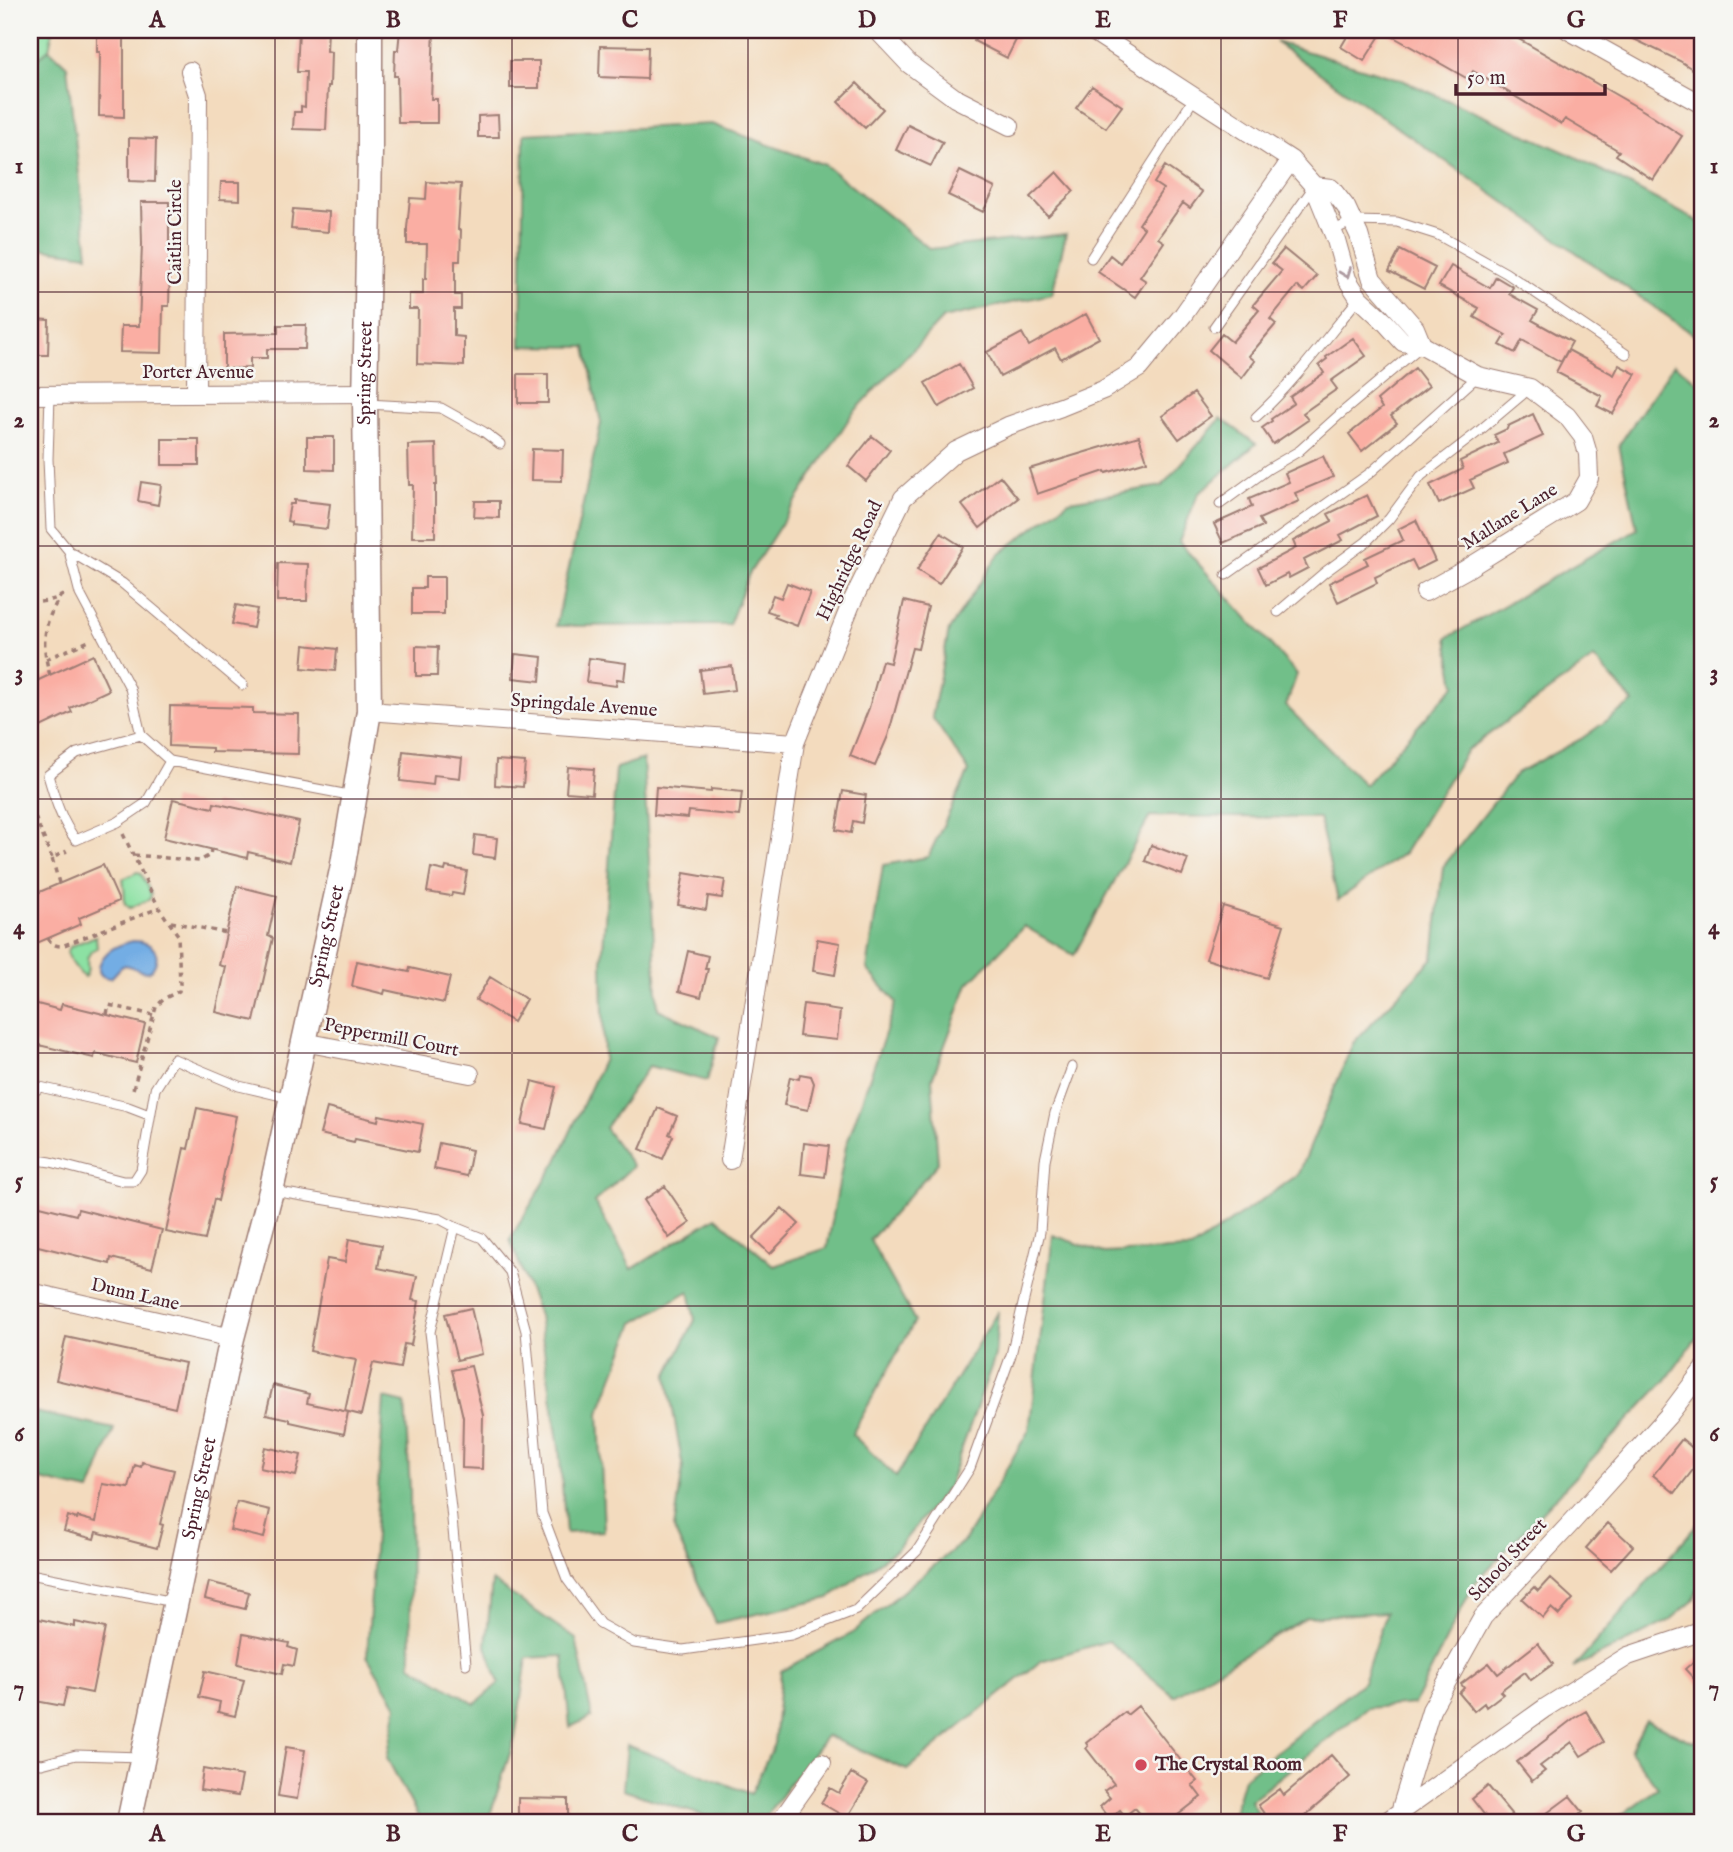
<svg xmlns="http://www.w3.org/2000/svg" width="1733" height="1852" font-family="'IM FELL English',serif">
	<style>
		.green { fill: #8ce1a3; stroke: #6b8067; stroke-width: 2 }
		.forest { fill: #71bf89; stroke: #5e6f5a; stroke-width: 2 }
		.water { fill: #73ade4; stroke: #5e6688; stroke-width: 2 }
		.building { fill: #faaea3 }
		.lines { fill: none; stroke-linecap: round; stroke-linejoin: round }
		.lane-casing { stroke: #9e7d74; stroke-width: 11 }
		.street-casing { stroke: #9e7d74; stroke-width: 20 }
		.secondary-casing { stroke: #9e7d74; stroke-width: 27 }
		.path { stroke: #9e7d74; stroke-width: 3.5; stroke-dasharray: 5 5; stroke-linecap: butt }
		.lane { stroke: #fff; stroke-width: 9 }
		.street { stroke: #fff; stroke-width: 18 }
		.secondary { stroke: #fff; stroke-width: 24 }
		.oneway { stroke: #ae9aa0 }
		.grid { fill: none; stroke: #4a1f2b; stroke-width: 2; stroke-opacity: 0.55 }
		.poi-dot { fill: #d1495b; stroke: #f6f6f2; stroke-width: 2.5 }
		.labels { text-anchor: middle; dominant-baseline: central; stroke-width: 5; stroke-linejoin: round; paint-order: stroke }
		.street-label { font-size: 19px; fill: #4a1f2b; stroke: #f6f6f2 }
		.poi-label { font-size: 19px; font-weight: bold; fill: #4a1f2b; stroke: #f6f6f2; text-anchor: start }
		.neatline { fill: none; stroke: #4a1f2b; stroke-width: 2.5 }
		.grid-label { font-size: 23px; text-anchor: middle; font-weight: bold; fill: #4a1f2b }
	</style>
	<rect width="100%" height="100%" fill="#f6f6f2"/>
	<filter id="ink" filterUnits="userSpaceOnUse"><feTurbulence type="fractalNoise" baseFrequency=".0143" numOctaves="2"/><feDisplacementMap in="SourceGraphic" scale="14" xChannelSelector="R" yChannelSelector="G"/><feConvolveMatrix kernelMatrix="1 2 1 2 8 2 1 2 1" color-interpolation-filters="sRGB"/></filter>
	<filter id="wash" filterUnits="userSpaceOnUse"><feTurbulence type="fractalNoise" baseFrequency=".00686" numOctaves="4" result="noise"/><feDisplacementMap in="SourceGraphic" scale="28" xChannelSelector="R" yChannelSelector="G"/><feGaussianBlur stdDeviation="1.57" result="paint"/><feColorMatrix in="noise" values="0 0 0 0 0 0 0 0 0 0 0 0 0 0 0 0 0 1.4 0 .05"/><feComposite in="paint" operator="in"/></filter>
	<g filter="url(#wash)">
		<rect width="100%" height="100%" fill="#f3dbbe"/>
		<path class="green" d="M30,30H53L49,49L30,65Z
			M137,872L141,873L151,894L150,899L130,908L125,904C124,896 125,888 123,879Z
			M96,936L97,948C78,959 94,966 84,978L71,962L67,952L71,946Z"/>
		<path class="forest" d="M1275,42L1402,80L1576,157L1703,224V341Z
			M49,49L67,66L88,255L30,247V65Z
			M711,124L825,165L930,249L1066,234L1052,294L943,318L852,414L749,574L729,625L556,626L601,423L586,347L521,346L524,134Z
			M1674,364L1703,386V1329L1666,1380L1474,1584L1414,1704L1367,1708L1250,1801L1263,1822H1220L1234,1812L1244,1778L1363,1682L1386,1612L1307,1617L1174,1696L1108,1641L1041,1661L907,1770L826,1736L761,1822H723L623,1790L627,1745L751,1794L774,1744L781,1671L851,1634L965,1540L1029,1430L1053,1235L1104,1253L1191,1249L1299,1174L1353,1043L1433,958L1443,867L1517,773L1581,739L1633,702L1594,658L1467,750L1404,853L1338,900L1319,818L1150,816L1074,955L1024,926L968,984L932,1079L938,1163L870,1240L915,1321L852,1434L896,1477L998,1311L995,1356L948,1487L898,1548L829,1598L716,1623L674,1529L683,1468L667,1376L695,1320L689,1291L634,1323L599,1413L604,1531L566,1533L559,1448L539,1316L510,1239L557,1161L604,1059L602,963L616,768L643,759L658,1009L719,1037L707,1081L649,1066L605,1128L633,1166L595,1202L632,1269L716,1217L774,1266L827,1248L846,1146L896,1002L867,969L883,865L928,857L969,771L932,717L949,630L999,554L1069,501L1162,486L1221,418L1256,444L1198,494L1179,542L1297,674L1286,706L1365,785L1455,685L1447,638L1637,529L1619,445Z
			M384,1398L405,1403L410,1489L411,1665L475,1704L499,1683L486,1646L492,1581L576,1639L592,1717L570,1727L563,1656L527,1658L515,1738L488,1821L489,1822H421L387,1758L397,1706L367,1656Z
			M30,1411L114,1429L90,1491L32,1478L30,1480Z
			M1703,1518V1577L1693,1601L1669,1621L1573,1668Z
			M1646,1720L1693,1742L1703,1736V1822L1613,1821L1658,1788L1630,1751Z"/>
		<path class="water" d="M133,941C152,941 164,953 151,971C140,974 136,967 125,965L121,967L111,978C93,978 98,962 107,953C114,946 124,943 133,941Z"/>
		<g id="blocks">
			<path class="building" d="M97,30H124V117L99,116L100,52H97Z
				M299,30H328L327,51L331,52L330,86H328L326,130L293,129L294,112H301V106L305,107L306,72H297Z
				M400,30H434L431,99H437V123H398L397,76H394L395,50H398Z
				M979,30H1021L1007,58L974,41Z
				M1351,30H1503L1644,111L1682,136L1653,180L1616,155L1619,151L1565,119L1561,124L1473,71L1468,79L1383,31L1364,61L1341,47Z
				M1615,30H1703V76L1680,61Z
				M600,46L648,47L647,79L599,77Z
				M510,61H539V88H510Z
				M857,83L883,109L865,128L838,102Z
				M1092,86L1122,106L1106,128L1076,108Z
				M498,115L499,137H478V116Z
				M908,125L943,142L931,166L896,150Z
				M129,138L156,139L155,182L129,181Z
				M1165,166L1202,192L1190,208L1183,203L1158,238L1164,242L1140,277L1146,281L1135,297L1098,272L1110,255L1120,263L1144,228L1139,224L1163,189L1154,183Z
				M960,171L995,188L983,212L948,195Z
				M1057,172L1074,191L1048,216L1030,197Z
				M221,182H240V200L220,199Z
				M427,182L461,184L458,229L461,230L460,261H455V295H461V309H454V336L464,337V366L417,364L418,309H409V294H423V279H426L427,244H407V228L410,198L426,199Z
				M141,202H169V265H170L169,306H163L162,353L120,352L121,326H139L142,244Z
				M293,209L329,212L328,232L291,229Z
				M1284,249L1317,276L1304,291L1297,286L1270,319L1276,324L1249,356L1255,361L1242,378L1209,350L1222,334L1232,342L1259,310L1253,305L1282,271L1272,263Z
				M1400,250L1435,268L1424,289L1389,271Z
				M1451,266L1490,288L1496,277L1513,287L1509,294L1538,310L1532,320L1572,342L1561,362L1522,340L1515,353L1500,345L1506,335L1474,317L1479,308L1439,286Z
				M1086,314L1099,338L1061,359L1055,348L1000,377L987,352L1022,333L1029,346Z
				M32,319L49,320L48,355H31Z
				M278,325H306L305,349H267V358H250V368L224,369V334L278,333Z
				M1353,338L1366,356L1331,381L1337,389L1303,413L1308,420L1273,444L1262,428L1272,421L1271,419L1294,403L1290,397L1324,373L1319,365L1327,359L1326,357Z
				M1568,350L1614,375L1619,365L1636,374L1613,414L1597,406L1602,396L1556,372Z
				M959,364L973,388L939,407L925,383Z
				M1415,368L1429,386L1391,416L1397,423L1362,451L1349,434L1382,408L1377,400Z
				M518,374H548V403H518Z
				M1194,393L1211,416L1179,439L1162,416Z
				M1533,414L1543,436L1504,454L1508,463L1470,480L1474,488L1439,504L1430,485L1463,469L1460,461L1498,443L1494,435L1507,429L1508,426Z
				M872,436L890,450L866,481L848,466Z
				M1139,436L1147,461L1106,473L1105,471L1037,494L1029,469Z
				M307,437H334V470L307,469Z
				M162,439H199V465H162Z
				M436,444L437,485H435V537H412L413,485H409L408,445Z
				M532,449L563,450L562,481L531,480Z
				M1323,456L1333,477L1295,493L1299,501L1259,519L1263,526L1223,543L1214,524L1252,507L1249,499L1289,482L1285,473Z
				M1000,476L1018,498L980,528L962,505Z
				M141,482L161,485L158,505L138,501Z
				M1367,495L1377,516L1340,535L1343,540L1304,560L1308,568L1289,578L1287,574L1266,585L1258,568L1296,548L1293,541L1332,521L1328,514Z
				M294,500L330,504L327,529L291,525V522L287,521L290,504H294Z
				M475,501H499V518L474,517Z
				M1416,520L1435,561L1417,570L1412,560L1375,577L1377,583L1338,602L1329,583L1368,564L1365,558L1403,540L1398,529Z
				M941,533L963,547L939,584L917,570Z
				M278,563L308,564L307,601H277Z
				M425,577H444V614H412V588H425Z
				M787,583L810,592L797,626L774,617L776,614L767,611L773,595L781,598Z
				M904,601L928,607L918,649L912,648L888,736L875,766L850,756L869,708L882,661L890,663Z
				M236,605L257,609L253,628L232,624Z
				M304,645L337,649L335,671L302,668Z
				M416,646L438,647L437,676H416Z
				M515,654L542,657L540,681L513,678Z
				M93,655L109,690L70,708L72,712L30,732V684Z
				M589,658L626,663L624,680L617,679L616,686L586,682Z
				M732,666L735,690L703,694L700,670Z
				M170,706L253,708V713L299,714L298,754L212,752V748L169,746Z
				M403,751L462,758L460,778L434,775L433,785L400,781Z
				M496,760L525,762L523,787L495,785Z
				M568,767L594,769L592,794L566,792Z
				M656,787L711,792V789L742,792L739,816L689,811L688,818L654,815Z
				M843,791L866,795L862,823L853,821L851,833L836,830Z
				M173,799L213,808L214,803L299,822L290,862L248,852L247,858L164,838Z
				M475,835L497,838L495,858L473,855Z
				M1151,845L1188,859L1182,875L1145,861Z
				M103,865L119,901L79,918L81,924L30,946V896Z
				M446,867L467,871L463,895L452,893L451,896L427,892L431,868L445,871Z
				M684,873L725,880L722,898L708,896L706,910L678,905Z
				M237,886L277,896L268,936L273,938L254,1021L216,1012L226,967L219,965Z
				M1223,906L1284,925L1267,978L1206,959Z
				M817,939L840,943L835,975L813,971Z
				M688,951L708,956L705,969H708L701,997L679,991Z
				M357,961L409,972L410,968L450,977L444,1003L385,990L384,994L352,986Z
				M490,977L526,999L513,1022L476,1000Z
				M30,1002L60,1010L62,1004L145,1024L136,1063L95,1053L94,1058L30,1043Z
				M803,1004L827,1007V1009L840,1011L837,1040L799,1036Z
				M800,1074L811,1076L814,1083L808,1110L784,1105L790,1077L799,1079Z
				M532,1081L556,1087L546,1129L522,1124Z
				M197,1108L236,1116L218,1201L214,1199L205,1240L166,1232L184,1148L188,1149Z
				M327,1108L378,1121L379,1115L423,1124L418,1152L355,1139L354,1142L320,1134Z
				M658,1108L677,1116L669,1134L673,1136L663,1159L640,1149Z
				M439,1143L472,1150L467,1176L434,1169Z
				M804,1143L829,1146L825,1177L801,1174Z
				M665,1186L690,1223L669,1238L644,1200Z
				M36,1205L76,1215L78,1209L162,1230L152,1268L111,1258L110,1264L30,1244V1232Z
				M782,1208L799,1224L770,1254L753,1238Z
				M349,1239L382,1245L378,1268L417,1276L412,1300L419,1301L411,1345L404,1344L400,1368L373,1363L361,1415L345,1411L356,1360L310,1351L327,1259L345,1262Z
				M471,1308L482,1354L457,1360L445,1314Z
				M66,1337L185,1363L175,1408L56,1380Z
				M471,1366L483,1415L482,1469L462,1468L463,1417L452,1370Z
				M273,1385L309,1394L307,1403L348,1412L344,1434L290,1422V1419L266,1414Z
				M1682,1439L1703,1457L1675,1493L1653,1475Z
				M265,1447L301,1455L296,1476L260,1468Z
				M142,1462L174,1470L160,1524L163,1525L157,1548L96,1532L94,1539L64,1531L68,1516L77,1519L78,1517L96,1522L103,1484L129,1488L135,1465L141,1467Z
				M237,1502L270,1510L264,1538L230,1530Z
				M1608,1523L1633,1546L1611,1570L1586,1548Z
				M1550,1578L1573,1599L1559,1615L1551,1608L1543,1618L1522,1599L1534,1587L1538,1591Z
				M209,1582L249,1592L245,1609L205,1599Z
				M30,1617L75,1627V1622L105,1628L92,1693L67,1688L63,1706L30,1700Z
				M243,1634L289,1643L288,1647L297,1650L294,1666L284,1664L282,1674L238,1664Z
				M1538,1643L1553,1664L1531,1680L1525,1672L1500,1691L1503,1694L1486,1707L1484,1703L1474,1711L1459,1693L1464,1688L1461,1684L1489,1663L1498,1674Z
				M1703,1653V1689L1685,1669Z
				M205,1671L244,1680L235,1716L218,1712L220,1702L199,1697Z
				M1138,1706L1197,1781L1192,1785L1201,1797L1169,1822H1147L1135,1808L1125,1816L1120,1810L1109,1819L1100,1807L1110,1798L1104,1791L1114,1784L1086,1748L1088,1746L1086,1743L1125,1712L1127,1715Z
				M1586,1711L1604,1742L1581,1756L1572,1742L1540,1766L1545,1771L1532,1781L1517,1762L1574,1718Z
				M286,1747L305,1750L297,1799L278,1796Z
				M1331,1755L1350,1777L1306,1815L1311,1822H1270L1258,1805L1280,1789L1284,1795Z
				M203,1769L242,1776L238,1796L200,1790Z
				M851,1773L868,1783L847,1818L821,1803L830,1788L839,1793Z
				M1488,1786L1518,1822H1490L1472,1799Z
				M1570,1796L1583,1812L1569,1822H1535Z
				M518,1798L568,1799V1822H518Z"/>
		</g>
	</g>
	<g filter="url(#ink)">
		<use href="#blocks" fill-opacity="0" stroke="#9e7d74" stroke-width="2"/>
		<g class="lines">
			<defs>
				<path id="lane" d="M1332,231L1353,221L1397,222L1438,235L1506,273L1626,354
					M1091,258L1195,97
					M1214,327L1313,188
					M50,395L48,459L51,529L69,551L122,583L243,685
					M367,404L441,408L484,432L500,444
					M1256,417C1295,382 1326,338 1359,298
					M1220,504L1268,469L1299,451L1339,415L1420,347
					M69,551L80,594L130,688L141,735L170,761L354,796
					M1226,575L1370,473L1478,376
					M1278,612L1325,572L1366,542L1389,519L1421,476L1478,432L1529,389
					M141,735L77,753L48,775C55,799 61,821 76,840L118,822L146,803L170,761
					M30,1095L40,1087L128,1107L149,1115
					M30,1159L51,1162L123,1181H134L141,1170L155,1089L174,1059L239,1086L290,1098
					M273,1191L440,1219L455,1227L482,1238L510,1272L526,1331L542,1513L567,1579L600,1624L634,1643L683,1650L791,1635L856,1610L917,1551L970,1468L1011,1355L1040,1232L1045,1160L1055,1113L1072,1067
					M455,1227L430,1332L451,1509L466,1664
					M30,1574L174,1602
					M30,1762L42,1764L76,1755L141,1757"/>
				<path id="street" d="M877,30L909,64L955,98L1010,126
					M1091,30L1291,160L1314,186L1336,240L1347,279L1359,298L1385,322L1403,342L1422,345L1415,328L1372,279L1359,235L1346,207L1331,188L1314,186
					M1568,30L1703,105
					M190,71L198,95L196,394
					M1422,345L1478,376L1530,388L1567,416L1583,437L1588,454L1589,478L1576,501L1465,570L1425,592
					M30,395L366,393
					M369,711L795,743
					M304,1042L470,1074
					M730,1160L795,743L851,604L903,498L956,451L1008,426L1061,407L1103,390L1139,368L1183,315L1291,160
					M30,1292L232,1338
					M1400,1812L1431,1710L1483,1617L1572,1522L1668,1416L1703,1370
					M780,1822L822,1763
					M1386,1822L1545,1708L1628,1656L1703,1631"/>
				<g id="secondary">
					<path id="s1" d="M129,1822L232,1338L271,1191L342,870L369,711L365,401L370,152V30"/>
				</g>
			</defs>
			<use href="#lane" class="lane-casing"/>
			<use href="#street" class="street-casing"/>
			<use href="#secondary" class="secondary-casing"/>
			<path class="path" d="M30,602C43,603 57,600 67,592
				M46,659L89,641
				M50,675C41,645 43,623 60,597
				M30,811L32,810L52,858
				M123,834L159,908L178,935L180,984L179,991L165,998L156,1007L132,1093
				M134,855L200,861L210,855L211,849
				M59,883L52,858L67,851
				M171,922L226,933
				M48,938C51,944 55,946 62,946L159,908
				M107,1014L109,1005L153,1015"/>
			<use href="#lane" class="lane"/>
			<use href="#street" class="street"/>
			<use href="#secondary" class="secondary"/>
		</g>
		<defs><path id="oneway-chevron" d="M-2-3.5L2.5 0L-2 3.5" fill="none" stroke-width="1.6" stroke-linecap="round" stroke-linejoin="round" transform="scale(1.75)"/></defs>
		<use class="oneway" href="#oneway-chevron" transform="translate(1346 273) rotate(69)"/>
	</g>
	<path class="grid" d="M275,30V1822M512,30V1822M748,30V1822M985,30V1822M1221,30V1822M1458,30V1822M30,292H1703M30,546H1703M30,799H1703M30,1053H1703M30,1306H1703M30,1560H1703"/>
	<circle class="poi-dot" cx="1141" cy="1765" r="7"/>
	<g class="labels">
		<g class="street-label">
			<text transform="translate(176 232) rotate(-90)">Caitlin Circle</text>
			<text stroke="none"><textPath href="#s1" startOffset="1475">Spring Street</textPath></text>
			<text x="198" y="373">Porter Avenue</text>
			<text transform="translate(1510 517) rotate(-32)">Mallane Lane</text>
			<text transform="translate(850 561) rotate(-65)">Highridge Road</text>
			<text transform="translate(584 706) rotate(4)">Springdale Avenue</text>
			<text stroke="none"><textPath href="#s1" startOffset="908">Spring Street</textPath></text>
			<text transform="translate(391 1038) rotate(11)">Peppermill Court</text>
			<text transform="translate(135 1295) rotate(13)">Dunn Lane</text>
			<text stroke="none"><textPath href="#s1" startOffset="341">Spring Street</textPath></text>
			<text transform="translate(1508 1560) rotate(-47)">School Street</text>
		</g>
		<g class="poi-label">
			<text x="1155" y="1765">The Crystal Room</text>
		</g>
	</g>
	<rect width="1733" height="1852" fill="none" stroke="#f6f6f2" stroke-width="77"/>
	<path d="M1456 84v10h149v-10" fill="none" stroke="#4a1f2b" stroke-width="3.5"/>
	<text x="1467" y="84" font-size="21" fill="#4a1f2b" stroke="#f6f6f2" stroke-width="5" paint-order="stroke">50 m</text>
	<rect x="38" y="38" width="1656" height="1776" class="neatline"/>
	<g class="grid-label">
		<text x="157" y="27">A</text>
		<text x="393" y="27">B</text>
		<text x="630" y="27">C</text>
		<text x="867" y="27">D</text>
		<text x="1103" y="27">E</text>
		<text x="1340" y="27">F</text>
		<text x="1576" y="27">G</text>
		<text x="19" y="173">1</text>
		<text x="1714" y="173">1</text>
		<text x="19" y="427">2</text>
		<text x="1714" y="427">2</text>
		<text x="19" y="680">3</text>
		<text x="1714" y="680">3</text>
		<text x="19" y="934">4</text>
		<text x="1714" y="934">4</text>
		<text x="19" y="1188">5</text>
		<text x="1714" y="1188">5</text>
		<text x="19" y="1441">6</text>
		<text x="1714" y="1441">6</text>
		<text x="19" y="1695">7</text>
		<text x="1714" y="1695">7</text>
		<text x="157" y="1841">A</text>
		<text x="393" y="1841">B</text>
		<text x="630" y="1841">C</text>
		<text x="867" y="1841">D</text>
		<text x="1103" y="1841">E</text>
		<text x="1340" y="1841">F</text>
		<text x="1576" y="1841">G</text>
	</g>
</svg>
